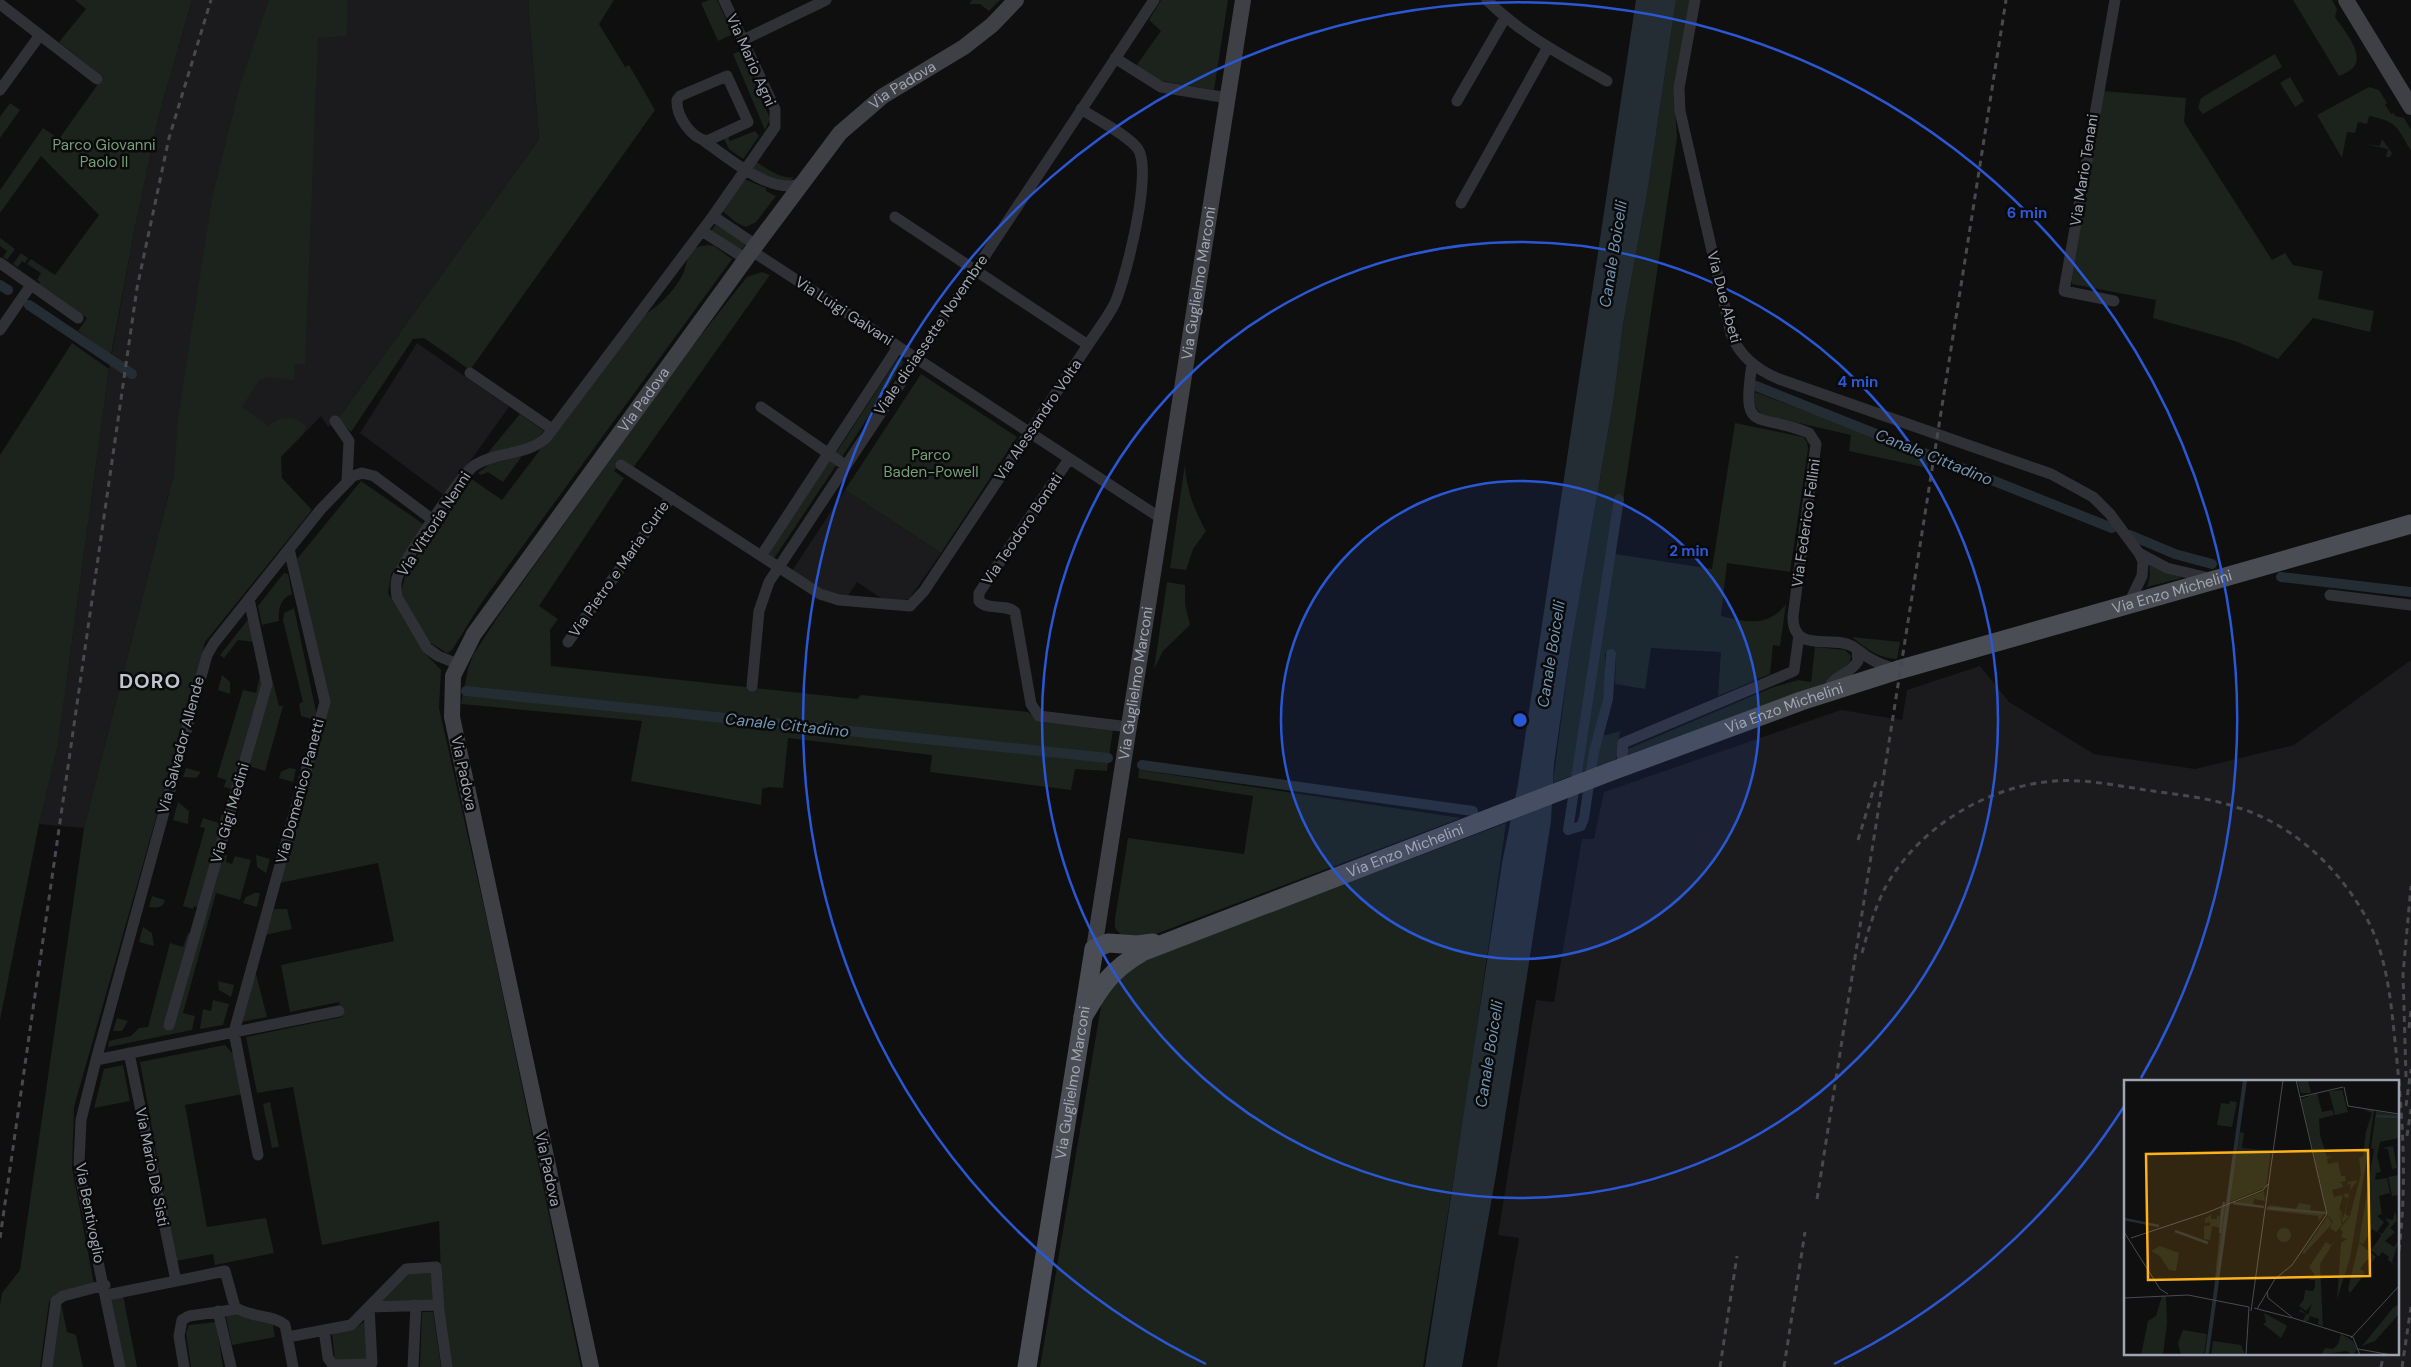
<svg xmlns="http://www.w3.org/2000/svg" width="2411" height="1367" font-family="'DM Sans',sans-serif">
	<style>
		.built { fill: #1b1b1d; fill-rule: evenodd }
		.green { fill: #1b231c }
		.water { fill: #252d34 }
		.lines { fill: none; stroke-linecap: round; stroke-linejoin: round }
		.canal { stroke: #252d34; stroke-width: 10 }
		.street { stroke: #303136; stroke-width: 11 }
		.secondary { stroke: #3e4046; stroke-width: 16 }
		.primary { stroke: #4b4d55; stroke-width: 19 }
		.rail { stroke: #47494f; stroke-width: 3; stroke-dasharray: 6 5; stroke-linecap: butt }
		.ring { fill: none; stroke: #2a57d4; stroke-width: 2.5 }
		.labels { text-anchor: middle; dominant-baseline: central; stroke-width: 5; stroke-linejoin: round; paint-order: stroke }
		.street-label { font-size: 15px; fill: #9fa5b2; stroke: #0a0a0b }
		.park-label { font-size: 15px; fill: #749f77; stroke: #0a0a0b }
		.water-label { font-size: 16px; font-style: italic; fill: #7294b1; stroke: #0a0a0b }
		.district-label { font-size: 20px; font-weight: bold; letter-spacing: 1px; fill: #c0c4ce; stroke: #0a0a0b }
		.inset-river { fill: none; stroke: #252d34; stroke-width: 2.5 }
		.inset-road { fill: none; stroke: #494b51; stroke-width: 1 }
		.view { fill: #feb119; fill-opacity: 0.15; stroke: #feb119; stroke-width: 2.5 }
		.inset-edge { fill: none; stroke: #9fa5b2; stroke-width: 2.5 }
		.centre { fill: #2a57d4; stroke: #0a0a0b; stroke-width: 2.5 }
		.ring-label { font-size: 15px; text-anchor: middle; font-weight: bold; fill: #2a57d4; stroke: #0a0a0b; stroke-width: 5; stroke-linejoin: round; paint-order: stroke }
	</style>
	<rect width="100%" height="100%" fill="#0f0f10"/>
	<path class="built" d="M192,0H528L539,139L338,419L328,427L321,416L257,482L178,433L174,473L84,828L39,824L58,745L109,369L135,227L159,115Z
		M417,343L509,407L445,496L360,433Z
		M845,490L941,553L909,599L905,600H884L857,582L847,597L834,596L792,571Z
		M2411,660V1367H1497L1519,1238L1498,1235L1536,1000L1554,1002L1582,839H1594L1604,792L1841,710L1902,720L1907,690L1980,666L2009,702L2094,754L2195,769L2294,745ZM2125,1081H2397V1353H2125Z"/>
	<path class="green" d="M75,0H192L159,115L135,227L111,355L78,331L87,318L38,285L40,282L37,280L41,273L27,264L31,259L55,275L99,215L41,156L0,213V190L43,128L59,139L103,77L59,42L86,9Z
		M269,0H348L347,36L318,38L305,364H295L294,380L270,377L260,379L242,407L269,426C280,416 294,415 306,426L303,434L281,456L282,478L312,510L205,642L189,702L74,1107L72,1168L94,1284L56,1294L49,1302L40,1367H0V1305L2,1293L20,1270L84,828L174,473L178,418L212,199L241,81Z
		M528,0H614L599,24L625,67L629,65L655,110L470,370L424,338L413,339L351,432L338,419L539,139Z
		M709,0H717L733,34L718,41L701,3Z
		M972,0H1000L989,11L980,4H969Z
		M1161,0H1228L1214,90L1162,81L1136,66L1161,31L1149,20Z
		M1676,0H1691L1675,109L1677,138L1615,554L1712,569L1735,423L1803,437L1807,442L1808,449L1790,572L1727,563L1721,616C1746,622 1768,628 1786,604L1780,646L1773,645L1770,674L1718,696L1721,652L1651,648L1645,689L1615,684L1616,654L1605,653V685L1596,734L1607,735L1620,731L1616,759L1553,783L1571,646L1614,397L1623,324L1647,194Z
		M2293,0H2332L2337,9L2335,17C2342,28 2366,54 2353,68C2350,71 2343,74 2339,76Z
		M742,50L770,119L765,130L733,54Z
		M2275,54L2282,67L2203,114L2198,108L2201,98Z
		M2290,77L2304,101L2295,107L2280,83Z
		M2369,87L2379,90L2387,103L2385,105L2391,114L2394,113L2395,116L2404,118L2411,130V151C2396,126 2398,122 2369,116L2367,124L2358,122L2355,133L2347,132L2342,158L2317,115Z
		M2103,91L2186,98L2184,122L2272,260L2285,253L2293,265L2323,271L2318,299L2374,311L2370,332L2313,318L2278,359L2235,341L2153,318L2156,300L2072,284L2070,275Z
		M10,103L20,110L0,138V117Z
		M755,131L759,136L743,159L729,149L723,137L727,135L730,141Z
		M2382,139L2392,153L2390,157H2386L2388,149L2364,144L2380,146Z
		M755,161C766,168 781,180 794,177L787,183L749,168Z
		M742,178L766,188V191L776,196L756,222L746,227L737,223L720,209Z
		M716,224L746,244L741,251L711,231Z
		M0,238L15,249L7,260L3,257L7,251L0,246Z
		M707,245L714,246L732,259L482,602L452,650L447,653L429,642L402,596V588L407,571L470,478L502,500L641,317C658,307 675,291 684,272C686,266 687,259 690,253C693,247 701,246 707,245Z
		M21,253L28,258L25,263L22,261L18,267L13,264Z
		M762,272L770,275L633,468L622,460L614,471L624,478L539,606L558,619L550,630L551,666L857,699L861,695L1028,712L1040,722L1113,729L1107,771L1075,769L1071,790L930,772L932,755L788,738L783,788L769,787L762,789L761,805L631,781L642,721L461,704L468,669L473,655L499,615L686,354L747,277Z
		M72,343L109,369L58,745L39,824L0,1020V455Z
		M898,358L904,362L842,457L836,453Z
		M921,374L1017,437L941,553L845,490Z
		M1755,392L1929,458L1928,468L1849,451L1851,435L1764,415C1754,410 1754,402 1755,392Z
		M520,414L544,431C533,447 506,449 487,454Z
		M522,456L503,482L488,472L481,475L478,473L490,464Z
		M830,460L837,464L773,560L767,556Z
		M1185,464C1186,488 1194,510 1206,531L1193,549L1186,570L1170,568Z
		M361,481L426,526L391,574L388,593L422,650L441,670L439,708L488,925L581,1367H450L442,1305L439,1221L322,1245L293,1087L257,1093L246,1037L342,1017L339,1002L290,1012L281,965L394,941L378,863L279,883L329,701L297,559Z
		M2149,563L2182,578L2147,587L2150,576Z
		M284,573L288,574L292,594C280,599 278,609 279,621L262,625L258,606Z
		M1167,582L1185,585V604L1190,625L1163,651L1154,669Z
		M294,608L318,721L301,716L299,704L303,702L283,620L284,613Z
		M250,617L259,625L279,706H283L265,771L246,765L224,854L227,855L226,862L232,864L235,856L251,860L240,900L216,893L183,1013L195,1016L192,1030L108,1047L109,1041L131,1036L139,1028L148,1027L170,943L183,947L188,933L194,935L198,908L194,906L193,909L183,906L205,828L200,827L203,818L219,823L223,809L230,811L233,789L224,787L226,780L217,777L243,690L256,693L261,671L255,642L238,640L224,658L220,655Z
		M1852,637L1900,642L1897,659C1880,659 1865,648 1852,637Z
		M1815,647L1845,650L1851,656L1850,662L1823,684L1627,755L1628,749L1771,688L1798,680L1811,682Z
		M222,675L230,682V694L218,690Z
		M186,768L201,772L196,778L183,777Z
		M289,768L296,769L293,782L279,778L281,772Z
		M1139,770L1461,818L1148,937L1122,936L1115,928V919L1128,838L1244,854L1253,796L1138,778Z
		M178,802L189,811L188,824L173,820Z
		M1506,823L1467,1096L1423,1367H1040L1101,1006L1108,985L1145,960Z
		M256,855L270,859L266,873L257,867Z
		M255,893H260L257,907L243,903L246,897Z
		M152,896L165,900C163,908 157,908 149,907Z
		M274,909H287L292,929L265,935Z
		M143,927L152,933L154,946L139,942Z
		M255,970L267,1017L241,1022Z
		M218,981L234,985L231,997L219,990Z
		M213,1000L229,1004L223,1025L200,1029L203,1009L211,1011Z
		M117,1018L128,1021L122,1031H113Z
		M225,1045L234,1055L243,1094L185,1105L207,1227L266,1218L274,1253L215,1265L213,1254L176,1261L140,1062Z
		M123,1065L130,1101L94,1108L104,1069Z
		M270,1102L279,1147L272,1148L263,1104Z
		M433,1272L435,1301L377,1303L408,1274Z
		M123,1295L137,1367H125L111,1298Z
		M61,1303L67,1332L76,1335L83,1367H51Z
		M422,1312H433L441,1367H420Z
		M237,1315L273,1324L275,1337L232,1345L226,1316Z
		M365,1321L369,1359L335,1361L332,1333L352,1330Z
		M216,1322L223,1367H191L186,1333L189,1325Z"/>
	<path class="water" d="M1636,0H1676L1647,194L1623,324L1614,397L1571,646L1554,764L1551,821L1497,1169L1462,1367H1425L1502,863L1518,784Z"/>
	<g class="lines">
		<path class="canal" d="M0,285L8,290
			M29,305L132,374
			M1756,386L2112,528
			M2130,535L2175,554L2212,564
			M2281,577L2411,592
			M1611,654L1608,699L1594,752L1584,818L1581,826L1568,830L1619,499
			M466,691L1108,758
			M1142,765L1473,811"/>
		<path class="street" d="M1487,0C1522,35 1565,57 1607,81
			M1695,0L1679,88L1680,111L1731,334C1740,357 1757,370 1779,379L2051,474L2093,497L2110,514L2139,553L2143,561L2142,576L2129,603
			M0,4L97,79
			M743,40L826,0
			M1115,58L1161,87L1228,98
			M727,76L748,122L707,141C691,138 676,116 677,100L680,96Z
			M0,90L40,35
			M1457,101L1505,18
			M703,140C725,156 776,199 802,182
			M1461,203L1548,47
			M713,216L756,245
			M895,217L1088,345
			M702,231L746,259
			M752,251L1162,519
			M0,263L78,318
			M2114,301L2064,291L2115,0
			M0,330L31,285
			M1752,364C1741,437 1757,411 1809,433L1816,444L1793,616C1792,654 1831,635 1852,646C1858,649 1864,656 1871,659C1879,664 1888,667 1896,669
			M470,373L552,429
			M761,407L845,465
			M335,421L349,441L347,481
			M1069,459L979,593V601C987,611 1005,603 1015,612L1031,704L1039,716L1129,727
			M621,465L820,594L839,600L910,606L924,591L1088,345C1097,331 1108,317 1115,303C1126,277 1153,172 1138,149C1128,135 1096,119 1081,109
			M2139,553L2167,568L2209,578
			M761,556L898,347
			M2330,595L2411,605
			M568,642L671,497
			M458,664L438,656L427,648L397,597C396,591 395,585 397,578C403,562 462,473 475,465C497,451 526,456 546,438L713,216L775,127V109L724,0
			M752,686L759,611L769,582L1154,0
			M1826,693C1834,673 1849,676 1858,661L1857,650
			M1622,756L1623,743L1794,671L1799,635
			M169,1025L267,684L249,599
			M129,1053L176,1281
			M96,1060L339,1011
			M258,1155L234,1032L325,702L289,549
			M107,1295L225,1271L235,1307C250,1318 272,1314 285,1325L293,1367
			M218,1311L231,1367
			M324,1330L328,1358L333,1365L368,1364L372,1363L369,1307L438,1305
			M288,1337L351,1325L406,1269L436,1267L439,1311L447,1367
			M47,1367L56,1301L63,1296L105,1285
			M120,1367L82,1185L79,1163L81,1120L96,1060L207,655L214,643L321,509L353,476L362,473L374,476L433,520
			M184,1367L179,1336L182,1320L189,1316L238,1309
			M413,1367L416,1305"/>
		<g class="secondary">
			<path d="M2346,0L2411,107"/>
			<path id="s1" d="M1094,949L1243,0"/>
			<path id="s2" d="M591,1367L452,717L453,676L474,634L756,245L840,133L883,96L964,47L992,25L1016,0"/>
		</g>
		<g class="primary">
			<path d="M1094,949L1108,943L1137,945L1153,943"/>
			<path id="s3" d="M1083,1017C1100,987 1111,970 1142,952L1612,771L1801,701L1898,670L2411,524"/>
			<path id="s4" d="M1027,1367L1094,949"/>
		</g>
		<path class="rail" d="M1858,840L1877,778
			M1862,953C1868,931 1875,908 1885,888C1917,830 1980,790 2045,782C2080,777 2118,786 2153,791C2181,795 2209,798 2236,807C2290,823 2335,864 2363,912C2388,953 2391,1004 2396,1051C2403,1121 2408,1193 2397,1264
			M2409,1028L2411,1010
			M2406,1077L2403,974L2411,886
			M2406,1106L2411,1069
			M2407,1136L2411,1109
			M1817,1199L2006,0
			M0,1238L137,288L169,138L211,0
			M1720,1367L1737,1256
			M1784,1367L1805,1232
			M2381,1367L2384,1353
			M2402,1367L2411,1307"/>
	</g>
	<circle cx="1520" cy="720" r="239" fill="#2a57d4" fill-opacity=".12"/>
	<g class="ring">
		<circle cx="1520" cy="720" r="239"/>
		<circle cx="1520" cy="720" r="478"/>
		<path d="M2125 1105A717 717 0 0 1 1834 1364M1206 1364A717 717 0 1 1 2141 1078"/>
	</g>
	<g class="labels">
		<g class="street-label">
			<text transform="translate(751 60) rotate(66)">Via Mario Agni</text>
			<text stroke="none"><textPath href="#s2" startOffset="1452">Via Padova</textPath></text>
			<text transform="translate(2084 170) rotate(-81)">Via Mario Tenani</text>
			<text stroke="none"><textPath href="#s1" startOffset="674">Via Guglielmo Marconi</textPath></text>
			<text transform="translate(1724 297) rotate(75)">Via Due Abeti</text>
			<text transform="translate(844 311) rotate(33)">Via Luigi Galvani</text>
			<text transform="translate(931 335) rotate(-56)">Viale diciassette Novembre</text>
			<text stroke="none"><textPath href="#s2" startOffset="1042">Via Padova</textPath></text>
			<text transform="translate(1038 420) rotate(-56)">Via Alessandro Volta</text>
			<text transform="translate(1806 523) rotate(-82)">Via Federico Fellini</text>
			<text transform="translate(434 524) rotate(-57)">Via Vittoria Nenni</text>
			<text transform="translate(1022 529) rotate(-56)">Via Teodoro Bonati</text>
			<text transform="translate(619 569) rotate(-55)">Via Pietro e Maria Curie</text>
			<text stroke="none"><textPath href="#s3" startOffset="1181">Via Enzo Michelini</textPath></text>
			<text stroke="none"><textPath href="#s1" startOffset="269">Via Guglielmo Marconi</textPath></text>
			<text stroke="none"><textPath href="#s3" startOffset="776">Via Enzo Michelini</textPath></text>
			<text transform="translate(181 745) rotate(-75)">Via Salvador Allende</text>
			<text transform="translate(464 773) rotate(78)">Via Padova</text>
			<text transform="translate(300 791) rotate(-75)">Via Domenico Panetti</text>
			<text transform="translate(230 813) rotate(-74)">Via Gigi Medini</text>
			<text stroke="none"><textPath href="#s3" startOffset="371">Via Enzo Michelini</textPath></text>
			<text stroke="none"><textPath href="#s4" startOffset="288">Via Guglielmo Marconi</textPath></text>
			<text transform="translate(152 1167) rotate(79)">Via Mario Dè Sisti</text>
			<text transform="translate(548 1169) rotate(78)">Via Padova</text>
			<text transform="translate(90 1213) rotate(79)">Via Bentivoglio</text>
		</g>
		<g class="park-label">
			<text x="104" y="145">Parco Giovanni<tspan x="104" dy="17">Paolo II</tspan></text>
			<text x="931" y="455">Parco<tspan x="931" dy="17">Baden-Powell</tspan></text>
		</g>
		<g class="water-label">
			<text transform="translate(1613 254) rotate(-81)">Canale Boicelli</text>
			<text transform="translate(1934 457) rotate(22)">Canale Cittadino</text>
			<text transform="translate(1551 654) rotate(-81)">Canale Boicelli</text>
			<text transform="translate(787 725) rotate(6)">Canale Cittadino</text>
			<text transform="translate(1489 1054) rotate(-81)">Canale Boicelli</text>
		</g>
		<g class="district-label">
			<text x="150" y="681">DORO</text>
		</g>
	</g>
	<g transform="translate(2124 1080)">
		<rect width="275" height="275" fill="#0f0f10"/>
		<path d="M173,0H184L187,13H177ZM218,10L224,32L211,35L205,11ZM193,13L198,32L208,30L210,35L195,39L196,55L203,77L209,76L203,79L204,84L214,82L217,96H221L222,101L213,103H218L219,107L208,110L210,117L219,115L215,130H217L219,139L224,118L220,117L221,113L225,114L227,103L223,105L224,102L234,100L226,110L221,134L225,136L219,143L215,130L218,145L212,152L206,148L209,142L204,135L177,19ZM106,21L113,22L108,47L93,45L97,23L105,24ZM239,29L250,30L244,72L226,178L213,219L217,163L223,159L217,157L219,152L216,149L226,136L237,94L235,78L239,76L242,52L248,33ZM252,31L275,35V58L256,62L253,76L257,92L252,93L251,100L263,98L266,113L255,116L258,134L253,136L260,142L253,152L248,149L239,164L235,162L250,69L247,68ZM116,52L120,53L118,68L147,71L142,107L106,122ZM269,66L273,88L268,89L264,69L258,68ZM275,95V115L268,116L264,97ZM140,111L141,121L130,119L129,125L140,127L110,123ZM175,123L187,125L186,131L202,132L195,141L194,136L142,130L146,125L172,129ZM102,126L100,139L89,218L96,148L88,146L86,160L80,159V146H86V142L81,143V139L87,134V139H93V135L97,138L96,129ZM271,131L273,140L266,148L271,152L261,161L270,167L275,160L268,182L275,188L264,180L265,177L258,172L255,177L247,170L257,156L255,152L258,154L265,144L261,138L269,140ZM204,136L208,144L180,174L178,173ZM153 155a7 7 0 1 1 14 0a7 7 0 1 1-14 0ZM213,157L196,184L199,246L194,244L195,239L186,236L184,241H179L182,234L175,231L176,229L184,235L188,224L182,231L175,226L180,219L181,210L189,211L191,207V200H185L191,195L185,187L202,162L207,165ZM235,163L252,177L245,186L248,176L240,183L236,189L241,192L239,196L226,213L224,209ZM36,166L55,173L52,191L45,190L36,176L27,171ZM38,216H42L43,243L39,275H17L24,241L32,236ZM275,224V234L251,261L238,266L269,228ZM140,233L162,245L163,247L157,258L139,244L142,242ZM59,250L83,254L80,275H57L54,263ZM217,254L229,261L233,269L229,275L222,271L197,275L201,268L209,269L214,264ZM89,261L117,265L121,275H87Z" fill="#1b231c"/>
		<path d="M119,0H123L85,273L81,275Z" fill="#252d34"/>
		<path class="inset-river" d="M252,36L275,37M109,123L140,127M143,128L202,133M0,139L35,146M51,151L84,163M96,153L100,122L97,138"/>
		<path class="inset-road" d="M220,7L224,26L275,34M176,17L219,7M0,152L36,209L44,214M7,158L82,133L139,110L144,104M143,212L144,218L169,238L229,257M0,218L64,215L125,227L122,275M130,228L168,238M133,229L151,199L168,185L203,134L172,0M127,231L159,0M229,257L236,275M227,258L275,206M234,269L268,275"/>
		<path class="view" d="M244,70L246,196L24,200L22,74Z"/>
		<rect width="275" height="275" class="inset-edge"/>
	</g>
	<circle cx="1520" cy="720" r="8" class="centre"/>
	<g class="ring-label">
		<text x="2027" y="218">6 min</text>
		<text x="1858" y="387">4 min</text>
		<text x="1689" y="556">2 min</text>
	</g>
</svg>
